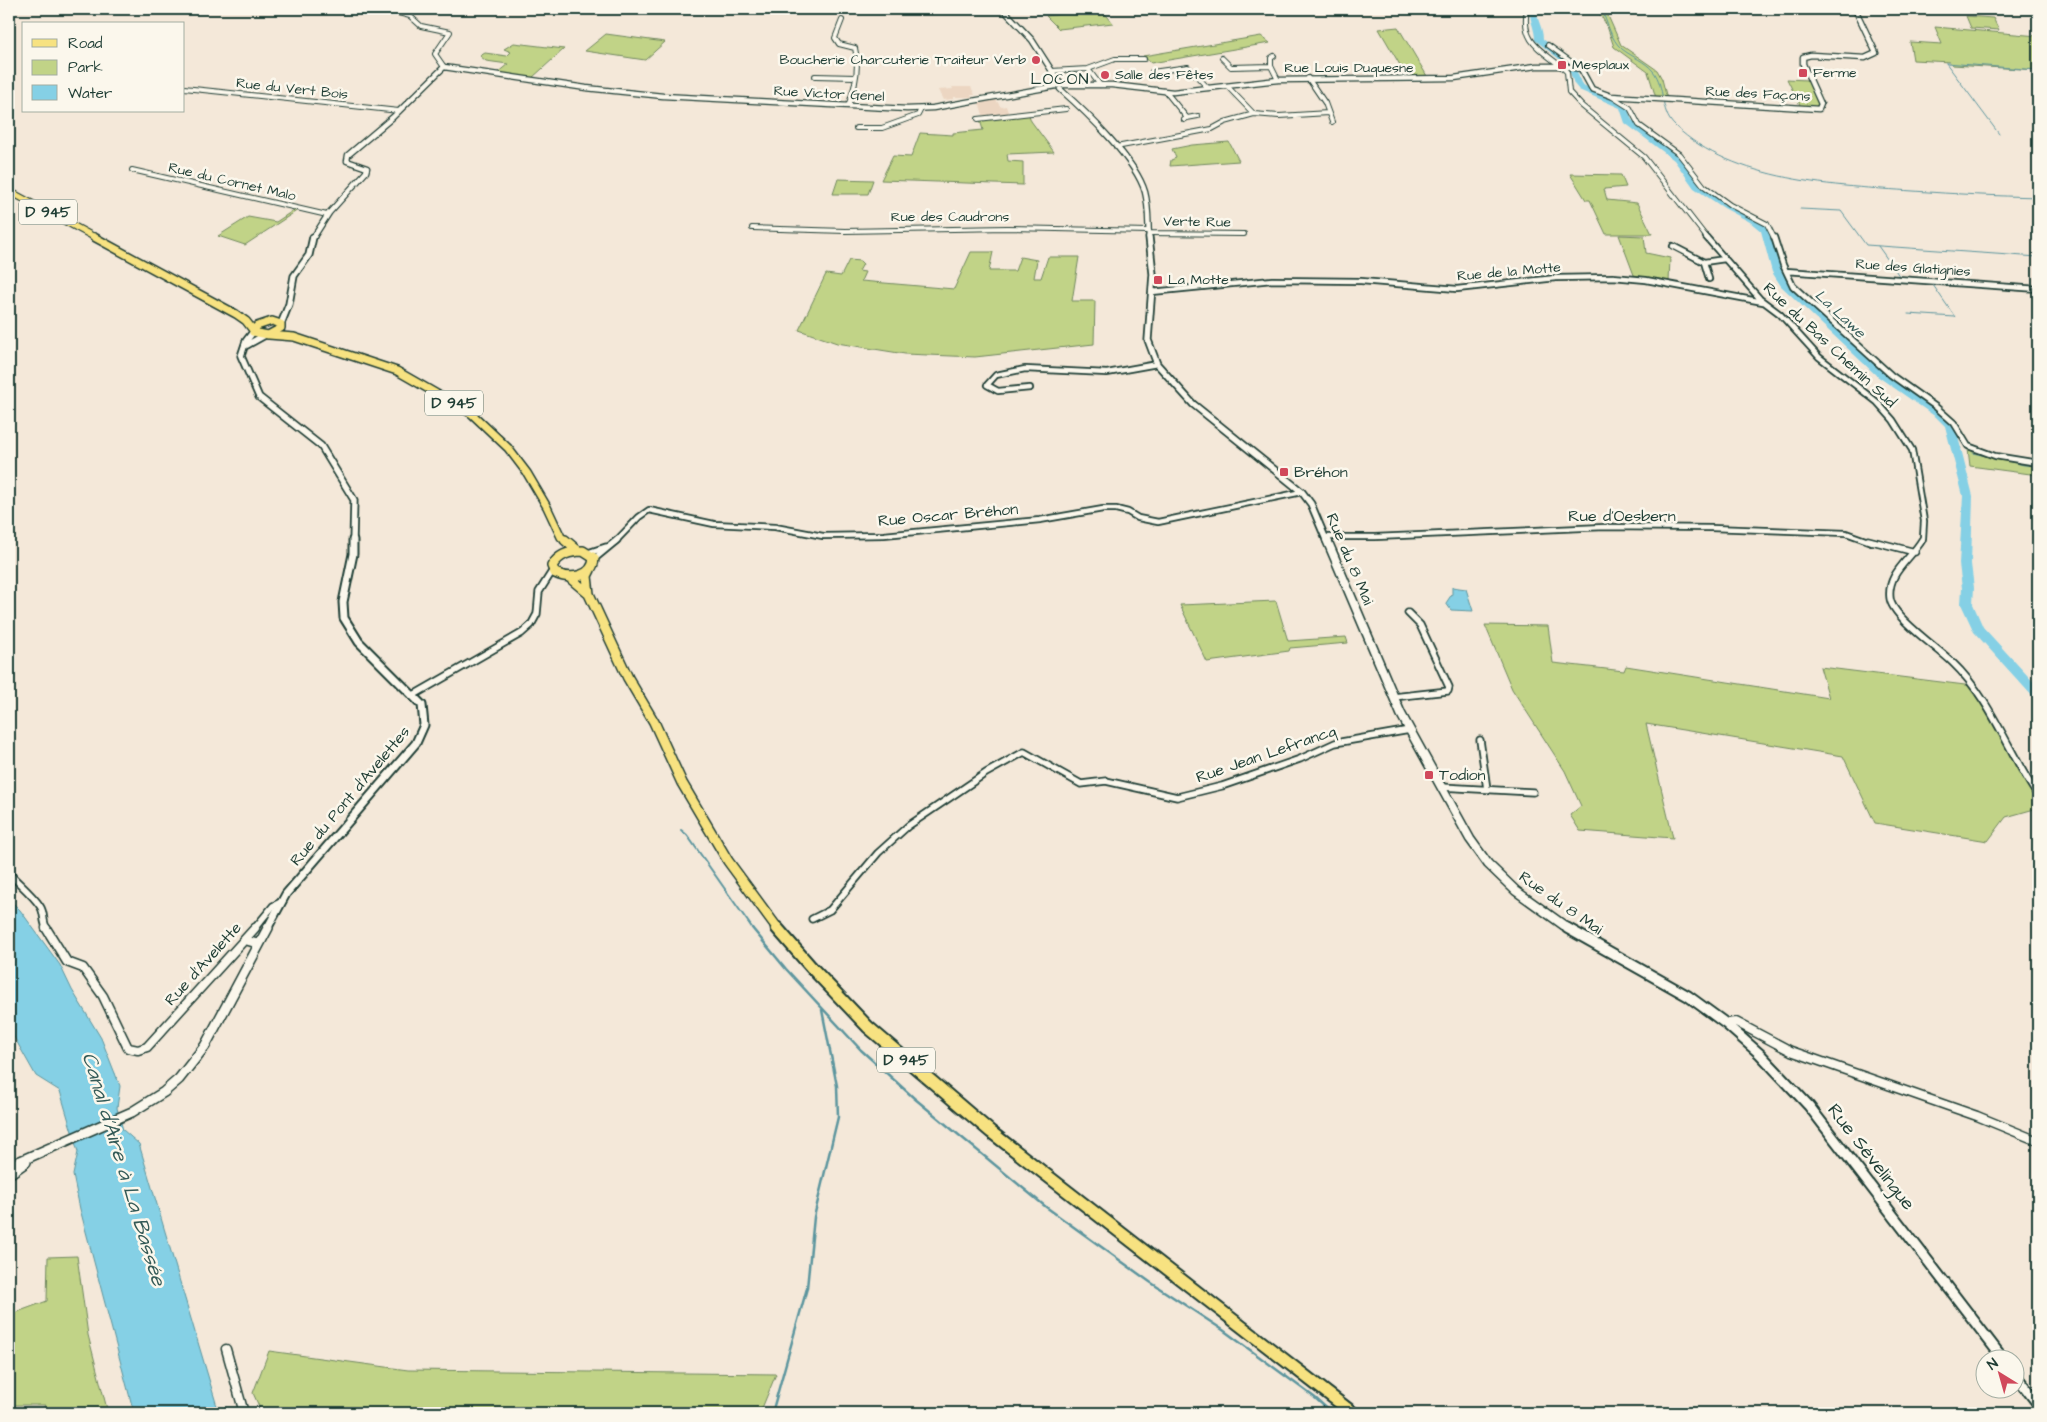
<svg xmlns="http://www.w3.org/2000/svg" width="2047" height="1422" font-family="'Architects Daughter',sans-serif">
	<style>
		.built { fill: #ecd6c2 }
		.green { fill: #c1d387; stroke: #70885e }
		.water { fill: #85d0e5; stroke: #5c959e }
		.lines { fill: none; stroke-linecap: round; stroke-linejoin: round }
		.stream-far2 { stroke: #5c959e; stroke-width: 1 }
		.stream-far1 { stroke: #5c959e; stroke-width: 2 }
		.stream { stroke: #5c959e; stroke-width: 2.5 }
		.river { fill: #85d0e5; fill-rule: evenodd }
		.minor-far3-casing { stroke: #1f3d34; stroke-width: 6 }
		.minor-far2-casing { stroke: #1f3d34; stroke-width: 8 }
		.minor-far1-casing { stroke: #1f3d34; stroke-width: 9 }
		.minor-casing { stroke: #1f3d34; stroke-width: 11 }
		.tertiary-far3-casing { stroke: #1f3d34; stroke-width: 7 }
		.tertiary-far2-casing { stroke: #1f3d34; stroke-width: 9 }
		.tertiary-far1-casing { stroke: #1f3d34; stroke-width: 11 }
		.tertiary-casing { stroke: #1f3d34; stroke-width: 12 }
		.secondary-far3-casing { stroke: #1f3d34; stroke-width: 7 }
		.secondary-far2-casing { stroke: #1f3d34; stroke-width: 9 }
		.secondary-far1-casing { stroke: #1f3d34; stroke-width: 11 }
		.secondary-casing { stroke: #1f3d34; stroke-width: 13 }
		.primary-far3-casing { stroke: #1f3d34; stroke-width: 8 }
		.primary-far2-casing { stroke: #1f3d34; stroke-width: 10 }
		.primary-far1-casing { stroke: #1f3d34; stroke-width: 12 }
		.primary-casing { stroke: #1f3d34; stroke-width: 15 }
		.minor-far3 { stroke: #fbf7ec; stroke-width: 4 }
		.minor-far2 { stroke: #fbf7ec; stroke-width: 4.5 }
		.minor-far1 { stroke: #fbf7ec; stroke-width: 5.5 }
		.minor { stroke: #fbf7ec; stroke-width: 8 }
		.tertiary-far3 { stroke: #fbf7ec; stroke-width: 4.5 }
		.tertiary-far2 { stroke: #fbf7ec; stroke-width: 5.5 }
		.tertiary-far1 { stroke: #fbf7ec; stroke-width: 7 }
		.tertiary { stroke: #fbf7ec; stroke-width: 9 }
		.secondary-far3 { stroke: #fbf7ec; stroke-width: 4.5 }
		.secondary-far2 { stroke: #fbf7ec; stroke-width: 5.5 }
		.secondary-far1 { stroke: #fbf7ec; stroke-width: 8 }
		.secondary { stroke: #fbf7ec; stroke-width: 9 }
		.primary-far3 { stroke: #f7e281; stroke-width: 5.5 }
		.primary-far2 { stroke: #f7e281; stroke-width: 7 }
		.primary-far1 { stroke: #f7e281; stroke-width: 9 }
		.primary { stroke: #f7e281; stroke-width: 11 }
		.poi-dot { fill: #d1495b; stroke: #fbf7ec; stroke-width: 2 }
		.labels { text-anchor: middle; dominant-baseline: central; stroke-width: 5; stroke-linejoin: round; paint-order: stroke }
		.far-poi-label { font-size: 14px; fill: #1f3d34; stroke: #fbf7ec; text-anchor: start }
		.far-street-label { font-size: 14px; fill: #1f3d34; stroke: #fbf7ec }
		.shield { fill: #fbf7ec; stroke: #61756b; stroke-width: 1 }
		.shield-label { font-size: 15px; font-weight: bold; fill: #1f3d34 }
		.far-water-label { font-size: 15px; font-style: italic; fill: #335a57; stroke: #fbf7ec }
		.far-quarter-label { font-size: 16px; letter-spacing: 1px; fill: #1f3d34; stroke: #fbf7ec }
		.street-label { font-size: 16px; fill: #1f3d34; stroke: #fbf7ec }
		.poi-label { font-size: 16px; fill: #1f3d34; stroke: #fbf7ec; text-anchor: start }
		.near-street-label { font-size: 19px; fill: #1f3d34; stroke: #fbf7ec }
		.near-water-label { font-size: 21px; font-style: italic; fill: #335a57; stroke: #fbf7ec }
	</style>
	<rect width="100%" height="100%" fill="#f4e8d9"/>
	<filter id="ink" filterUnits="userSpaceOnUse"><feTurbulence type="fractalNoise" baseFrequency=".02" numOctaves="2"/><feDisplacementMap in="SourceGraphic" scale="10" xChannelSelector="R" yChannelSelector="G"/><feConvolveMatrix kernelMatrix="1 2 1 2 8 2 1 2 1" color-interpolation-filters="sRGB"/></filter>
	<g filter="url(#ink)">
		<path class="built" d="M952,87H971L975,95H971L972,97H953V99L943,100L938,90L953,89Z
			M996,100L1001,107L1006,106L1009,115L984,117L979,103Z"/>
		<path class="green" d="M1101,9L1113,23L1059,29L1046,16Z
			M1597,9H1605L1621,45L1657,70L1662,79L1667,99L1656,98L1648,72L1614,47L1607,26Z
			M1966,16L1993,18L1999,30L1971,28Z
			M1398,27L1427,76L1407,77L1379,29Z
			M1935,27L2038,36V70L1952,65L1950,62L1913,60L1910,42L1942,44Z
			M606,34L665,42L645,60L585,51Z
			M1261,36L1270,43L1151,63L1143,56Z
			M514,43L564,49L532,78L497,73L508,64L486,61L480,56L485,53L507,56L511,52L504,49Z
			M1787,79L1807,80L1818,103L1816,107H1801Z
			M1029,115L1031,121L1054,152L1007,154L1008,161L1023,162V185L881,180L893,156L911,157L920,133L953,135V133L983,130L980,120Z
			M1229,142L1239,161L1170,166L1171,160L1176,158L1172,149L1192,145Z
			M1570,174L1621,175L1626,187L1604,189L1607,200L1637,203L1652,234H1606L1590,200H1586Z
			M838,179L873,180L868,194H833Z
			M294,210H298L245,245L218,236L248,217L276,222Z
			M1619,235L1644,236L1646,253L1670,258L1669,282L1634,275Z
			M971,252H993L989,271H1015L1020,257L1037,260L1034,278H1041L1048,257H1079L1072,301H1095L1094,344L975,357L905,354L837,343L799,330L826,274L841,276L849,260L860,261L863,264L859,271L865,272L861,281L954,289Z
			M1968,449L2038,465V475L1970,466Z
			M1276,601L1288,641L1346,637L1348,643L1290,648L1289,651L1207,662L1180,605Z
			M1485,625L1548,626L1553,663L1624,671L1626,666L1829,698L1820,667L1973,686L2038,796V808L2006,817L1988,841L1875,823L1843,756L1646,724L1673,838L1580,831L1570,815L1581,806L1565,771L1512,689Z
			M77,1256L88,1335L108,1413H40L45,1405H9V1315L47,1301L48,1257Z
			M269,1351L408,1370L776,1374L760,1413H262L253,1393Z"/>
		<path class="water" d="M1452,587L1466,589L1473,611L1451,610L1446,603L1452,594Z
			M9,899L20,910L60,965L72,990L101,1038L120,1086L117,1108L123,1130L139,1144L219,1413H134L80,1209L73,1175L78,1152L60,1091L36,1076L9,1028Z"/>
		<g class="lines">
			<path class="stream-far2" d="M1601,9C1608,22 1610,39 1622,49C1632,57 1645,61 1653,71C1666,87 1659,111 1675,126C1734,182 1836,186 1913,191C1955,194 1996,196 2038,197
				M1946,63L2038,70
				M1946,63L1999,134
				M1800,209L1841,211L1866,245L2038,257
				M1878,246L1900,277
				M1908,314L1955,317L1931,282
				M1956,446L1961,448
				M1973,453L2024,465L2038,466"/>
			<path class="stream-far1" d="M681,830L687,835L753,929"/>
			<path class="stream" d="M752,928L786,969L861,1050L914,1098L1046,1207L1150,1282L1223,1330L1314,1397L1332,1413
				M772,1413L807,1288L814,1217L838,1117L837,1086L822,1010"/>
			<path class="river" d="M1530,9H1536C1537,20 1543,28 1543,39L1574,63L1581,83L1585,86L1626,105L1632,120L1680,156L1700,184L1730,204L1756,218L1768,228L1782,272L1788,282L1883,372L1944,413L1955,425L1973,496L1971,564L1974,588L1973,604L1983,627L2038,687V699L2034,698L1974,632L1961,604L1962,588L1959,564L1963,496L1945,426L1936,417L1877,376L1781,286L1772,272L1761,231L1750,222L1724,208L1694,188L1674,160L1625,123L1620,108L1579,90L1574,84L1568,66L1535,40C1535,28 1529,20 1530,9Z"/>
			<defs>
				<path id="minor-far3" d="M383,9L410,16L421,26L450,32L435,54L444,67
					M1527,9C1520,46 1546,51 1567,72L1569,92L1582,106L1644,157L1707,238
					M842,20L835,38L839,44L855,48C860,68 855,88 848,106
					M1548,45L1581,69
					M1274,56L1271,58V66L1278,80
					M1222,58L1231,67L1271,66
					M1051,71L1088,69
					M1152,72L1188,67L1208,88
					M815,76L855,77
					M1308,78L1325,103L1332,122
					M1100,85L1088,69L1115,59H1144
					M1227,86L1254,114L1279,116L1328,113
					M184,88L399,111
					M1166,92L1187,118L1184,120
					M1611,96L1630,108L1639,125L1679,154L1704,186L1730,205L1767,224L1774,238
					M1187,118L1198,116
					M978,119L1066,109
					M856,128H882L918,115L921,109
					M1116,147L1212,129L1225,122L1254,114
					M132,170L327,215
					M752,228L845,231L1007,228L1149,231
					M1149,233L1244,234"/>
				<path id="minor-far2" d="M1706,237L1760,299L1780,314L1819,357L1877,402L1893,420L1912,450L1924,521L1923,538L1921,542
					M1774,237L1783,265L1793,286L1891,375L1936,407L1954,423L1968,446L1995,456L2038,463
					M1673,246L1704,262L1725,259
					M1704,262L1709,279
					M1786,271L2038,289
					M1152,292L1272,280L1361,281L1457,289L1556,278L1613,277L1646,280L1763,302
					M1030,388L998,391L987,385L996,375L1025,369L1107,373L1157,364
					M1326,537H1375L1605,527L1711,528L1846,533L1871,542
					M615,542L639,517L649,510L714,524L775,527L823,536L884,535L1040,520L1103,509H1116L1128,512L1138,518L1158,522L1302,492"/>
				<path id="minor-far1" d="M1868,540L1915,552
					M1922,540C1910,560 1887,573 1890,598C1892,617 1938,648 1952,662C1992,700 2008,752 2038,796
					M588,553L606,547
					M594,559L617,540
					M412,696L522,633L531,625L537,614L539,592L553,570
					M1393,697L1448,691L1449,687L1420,625L1408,613
					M1480,740L1487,789
					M1441,787L1533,792
					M9,873C19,884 32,894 40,906C45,913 42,921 47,929
					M812,919L830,910L878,853L908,826L986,773L1024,752L1081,784L1106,781L1177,797L1222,786L1300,759L1335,743L1410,730
					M254,929L273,906L281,902"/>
				<path id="minor" d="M46,928L67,962L83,968L103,996L128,1048L138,1050L147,1047L255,928
					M245,940L259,944
					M1726,1023L1736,1022L1791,1051L1977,1116L2038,1141
					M226,1349L244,1413"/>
				<path id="tertiary-far3" d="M1064,85H1112L1173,92L1278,80L1454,78L1536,66H1563L1581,69L1592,89L1611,96L1819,109L1821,104L1803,64V57L1811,55L1865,58L1876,53L1855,9
					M313,238L329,213L366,172L367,168L347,161L348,155L393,117L444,67L586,88L663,96L907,109L933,108L1056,86"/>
				<path id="tertiary-far2" d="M281,324L289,304L294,276L309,255L313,237
					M253,332L246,341L241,356L259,397L321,446L354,500L353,542
					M247,345L265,335"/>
				<path id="tertiary-far1" d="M267,929L286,894L416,743L424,725L422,705L359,642L344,618L343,602L353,554V540"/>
				<path id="tertiary" d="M9,1166L132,1112L164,1092L179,1079L205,1046L268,928
					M9,1174L26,1162"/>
				<path id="secondary-far3" d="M1003,9L1032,40L1059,82L1063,85
					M1060,89C1086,112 1136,160 1145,192C1149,207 1148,224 1149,238"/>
				<path id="secondary-far2" d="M1149,237L1153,274L1148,340L1157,364L1193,404L1302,492L1311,504L1327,542"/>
				<path id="secondary-far1" d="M1327,540L1401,714L1470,839L1488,864L1516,891L1569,929"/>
				<path id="secondary" d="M1567,928L1688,996L1725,1023L1760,1054L1809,1106L2004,1360
					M2014,1373L2038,1404"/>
				<path id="primary-far3" d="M9,191L96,238"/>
				<path id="primary-far2" d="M94,237L236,314L246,321L253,330
					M272,321L281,324V328L268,335L253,332L257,326Z
					M269,335L294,337L397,371L472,414L508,448L527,473L547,507L561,537L567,542"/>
				<path id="primary-far1" d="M565,540L578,551
					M583,551L594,558C593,578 570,580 555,573L552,566C559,554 570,551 583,551Z
					M590,570L587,576L589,594L628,678L654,722L682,783L728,861L778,929
					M569,577L589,594"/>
				<path id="primary" d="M777,928L811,967L868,1027L991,1132L1353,1413"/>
			</defs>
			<use href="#minor-far3" class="minor-far3-casing"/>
			<use href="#minor-far2" class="minor-far2-casing"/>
			<use href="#minor-far1" class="minor-far1-casing"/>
			<use href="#minor" class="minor-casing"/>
			<use href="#tertiary-far3" class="tertiary-far3-casing"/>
			<use href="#tertiary-far2" class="tertiary-far2-casing"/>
			<use href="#tertiary-far1" class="tertiary-far1-casing"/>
			<use href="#tertiary" class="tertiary-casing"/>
			<use href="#secondary-far3" class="secondary-far3-casing"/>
			<use href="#secondary-far2" class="secondary-far2-casing"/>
			<use href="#secondary-far1" class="secondary-far1-casing"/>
			<use href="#secondary" class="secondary-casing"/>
			<use href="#primary-far3" class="primary-far3-casing"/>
			<use href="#primary-far2" class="primary-far2-casing"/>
			<use href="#primary-far1" class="primary-far1-casing"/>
			<use href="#primary" class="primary-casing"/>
			<use href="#minor-far3" class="minor-far3"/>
			<use href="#minor-far2" class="minor-far2"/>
			<use href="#minor-far1" class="minor-far1"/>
			<use href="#minor" class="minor"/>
			<use href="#tertiary-far3" class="tertiary-far3"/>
			<use href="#tertiary-far2" class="tertiary-far2"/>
			<use href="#tertiary-far1" class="tertiary-far1"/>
			<use href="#tertiary" class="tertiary"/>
			<use href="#secondary-far3" class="secondary-far3"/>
			<use href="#secondary-far2" class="secondary-far2"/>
			<use href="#secondary-far1" class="secondary-far1"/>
			<use href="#secondary" class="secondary"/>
			<use href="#primary-far3" class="primary-far3"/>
			<use href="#primary-far2" class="primary-far2"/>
			<use href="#primary-far1" class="primary-far1"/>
			<use href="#primary" class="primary"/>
		</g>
	</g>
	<g class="poi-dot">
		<circle cx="1036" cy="60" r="5"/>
		<rect x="1557" y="60" width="10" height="10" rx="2.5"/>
		<rect x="1798" y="68" width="10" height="10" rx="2.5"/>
		<circle cx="1105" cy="75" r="5"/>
		<rect x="1153" y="275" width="10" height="10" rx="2.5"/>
		<rect x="1279" y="467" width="10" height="10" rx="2.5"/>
		<rect x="1424" y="770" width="10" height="10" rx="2.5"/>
	</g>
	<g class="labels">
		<g class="far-poi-label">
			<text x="1026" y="60" text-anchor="end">Boucherie Charcuterie Traiteur Verb</text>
			<text x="1572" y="65">Mesplaux</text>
			<text x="1813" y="73">Ferme</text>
			<text x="1115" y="75">Salle des Fêtes</text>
			<text x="1168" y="280">La Motte</text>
		</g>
		<g class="far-street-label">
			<text x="1349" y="68">Rue Louis Duquesne</text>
			<text transform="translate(292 89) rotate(6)">Rue du Vert Bois</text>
			<text transform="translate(829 94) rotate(3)">Rue Victor Genel</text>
			<text transform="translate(1758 94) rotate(3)">Rue des Façons</text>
			<text transform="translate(232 182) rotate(13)">Rue du Cornet Malo</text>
			<text x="950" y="217">Rue des Caudrons</text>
			<text transform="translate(1197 222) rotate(1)">Verte Rue</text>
			<text transform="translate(1913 268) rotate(4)">Rue des Glatignies</text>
			<text transform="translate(1509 272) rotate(-5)">Rue de la Motte</text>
		</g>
		<g class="shield">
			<rect x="19" y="199.5" width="58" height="25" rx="4"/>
			<rect x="425" y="390.5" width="58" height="25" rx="4"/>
			<rect x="877" y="1047.5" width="58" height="25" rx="4"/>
		</g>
		<g class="shield-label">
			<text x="48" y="212">D 945</text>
			<text x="454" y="403">D 945</text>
			<text x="906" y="1060">D 945</text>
		</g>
		<g class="far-water-label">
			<text transform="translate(1840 314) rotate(43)">La Lawe</text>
		</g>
		<g class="far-quarter-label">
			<text x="1060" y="79">LOCON</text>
		</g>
		<g class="street-label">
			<text transform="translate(1830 345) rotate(43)">Rue du Bas Chemin Sud</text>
			<text transform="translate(948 515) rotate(-5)">Rue Oscar Bréhon</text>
			<text x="1622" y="516">Rue d'Oesbern</text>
			<text transform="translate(1350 559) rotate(67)">Rue du 8 Mai</text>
			<text transform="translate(1266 754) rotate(-19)">Rue Jean Lefrancq</text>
			<text transform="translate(350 796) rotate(-50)">Rue du Pont d'Avelettes</text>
			<text transform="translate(1561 903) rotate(35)">Rue du 8 Mai</text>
			<text transform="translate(203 964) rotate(-48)">Rue d'Avelette</text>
		</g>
		<g class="poi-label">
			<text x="1294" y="472">Bréhon</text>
			<text x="1439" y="775">Todion</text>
		</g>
		<g class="near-street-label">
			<text transform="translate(1871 1157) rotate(52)">Rue Sévelingue</text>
		</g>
		<g class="near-water-label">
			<text transform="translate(124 1169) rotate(73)">Canal d'Aire à La Bassée</text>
		</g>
	</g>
	<rect width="2047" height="1422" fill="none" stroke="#fbf7ec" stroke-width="30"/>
	<rect x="15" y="15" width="2017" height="1392" fill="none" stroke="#1f3d34" stroke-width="2" filter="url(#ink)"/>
	<rect x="22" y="22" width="162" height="90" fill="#fbf7ec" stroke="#a3ada2"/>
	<rect x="32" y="39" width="25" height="8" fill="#f7e281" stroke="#a3ada2"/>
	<text x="68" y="48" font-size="15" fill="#1f3d34">Road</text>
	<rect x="32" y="60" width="25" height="15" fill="#c1d387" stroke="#a3ada2"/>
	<text x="68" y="72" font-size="15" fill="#1f3d34">Park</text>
	<rect x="32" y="85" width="25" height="15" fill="#85d0e5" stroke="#a3ada2"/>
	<text x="68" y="98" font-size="15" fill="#1f3d34">Water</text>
	<g transform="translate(2000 1374) rotate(323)"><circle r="24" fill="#fbf7ec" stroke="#a3ada2"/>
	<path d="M0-4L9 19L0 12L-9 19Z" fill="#d1495b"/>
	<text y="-8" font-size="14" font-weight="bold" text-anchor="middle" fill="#1f3d34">N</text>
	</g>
</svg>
